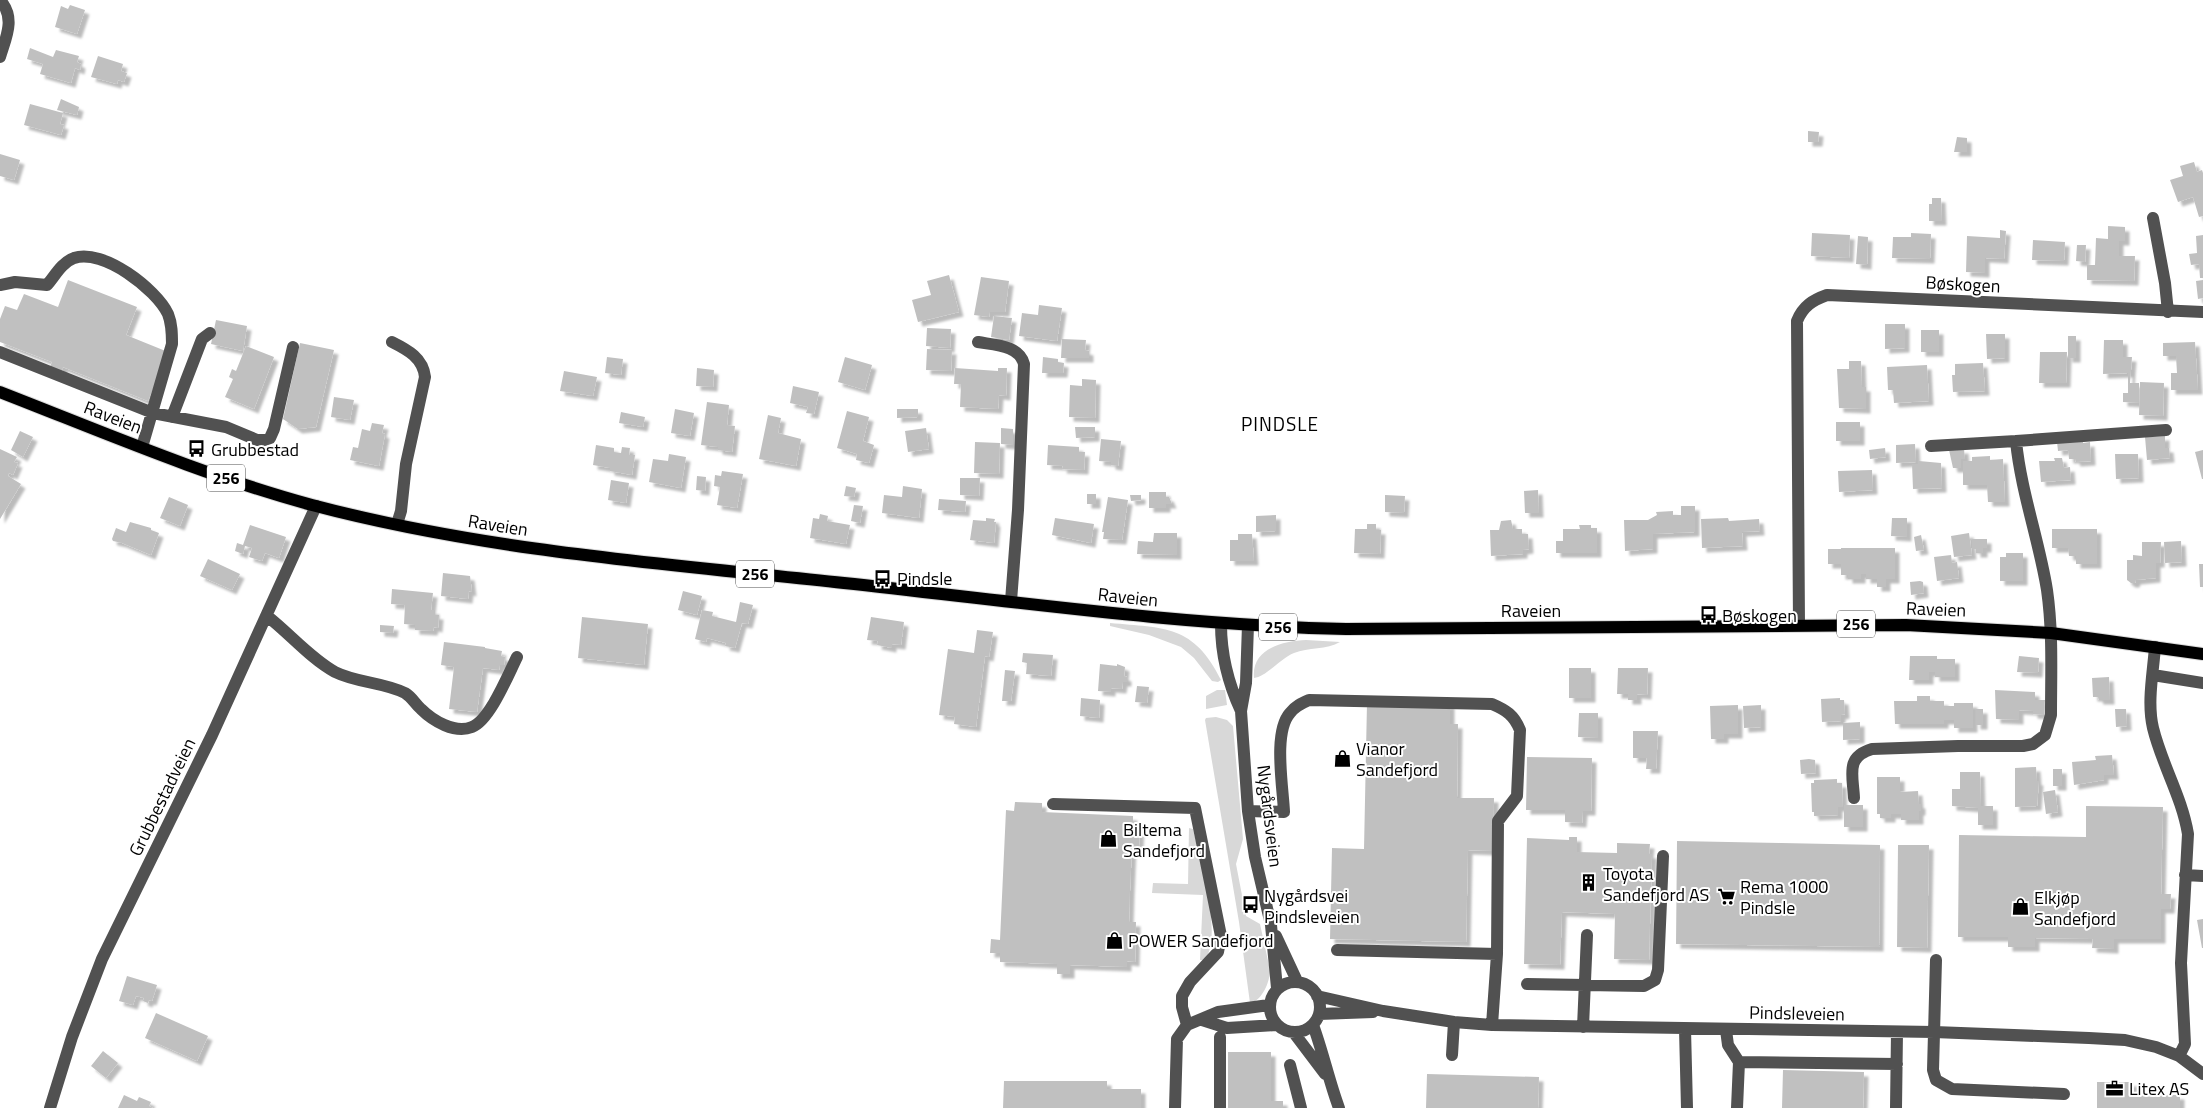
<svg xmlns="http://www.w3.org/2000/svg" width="2203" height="1108" font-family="'Titillium Web',sans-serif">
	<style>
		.green { fill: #d8d8d8 }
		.building { fill: #c0c0c0; filter: url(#shadow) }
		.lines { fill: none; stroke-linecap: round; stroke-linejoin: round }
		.major-casing { stroke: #dbdbdb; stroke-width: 14 }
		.minor { stroke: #515151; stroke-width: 12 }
		.major { stroke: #000; stroke-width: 12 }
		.labels { text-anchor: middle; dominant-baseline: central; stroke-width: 4; stroke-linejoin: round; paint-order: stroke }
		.shield { fill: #fff; stroke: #4c4c4c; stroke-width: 1 }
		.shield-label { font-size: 16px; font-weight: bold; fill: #000 }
		.street-label { font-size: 18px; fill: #000; stroke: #fff }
		.poi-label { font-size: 18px; fill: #000; stroke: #fff; text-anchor: start }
		.neighbourhood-label { font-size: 19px; letter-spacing: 1px; fill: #000; stroke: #fff }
	</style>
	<defs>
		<filter id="shadow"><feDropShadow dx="4.5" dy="4.5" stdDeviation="1" flood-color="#0004"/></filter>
	</defs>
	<rect width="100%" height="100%" fill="#fff"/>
	<path class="green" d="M1110,623C1165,628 1194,625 1221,680L1218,682L1212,681L1194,658L1181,647L1149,635L1110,626Z
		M1306,640L1340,642C1327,650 1308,647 1294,653C1281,658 1266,677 1254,678C1251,648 1284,641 1306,640Z
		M1217,690H1225L1227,705L1206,709V696Z
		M1216,717L1227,720L1233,726L1243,839L1236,864L1246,916L1260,924L1270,970C1270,982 1262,1001 1250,1003L1239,922L1205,720L1206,718Z
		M1189,828L1193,829C1200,861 1223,933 1205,960H1200L1203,895L1152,893L1153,883L1188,884Z"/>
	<path class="building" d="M70,5L85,10L77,34L55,27L61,6L68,9Z
		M30,48L53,57L56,50L79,56L77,62L81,64L80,70L75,68L71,83L40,74L43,64L27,59Z
		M98,56L123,64L121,71L127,73L124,82L118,80L117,84L91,77Z
		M61,99L79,107L77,115L57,110Z
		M30,104L63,113L60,124L64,125L61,135L24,125Z
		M1808,131L1819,132L1818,142H1808Z
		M1957,137L1967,138V152H1954Z
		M0,154L20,160L14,180L0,176Z
		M2194,162L2197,172L2202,170L2203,173V216L2199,217L2193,197L2178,202L2170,180L2183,176L2180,166Z
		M1932,198H1941L1942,221H1929V204H1932Z
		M2108,226L2125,227V241H2119V256H2135L2134,281L2087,280V265H2095L2096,238L2108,239Z
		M2000,230L2006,231L2004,259L1985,258V273L1966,272L1967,236L2000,238Z
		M1812,233L1850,235L1849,258L1811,256Z
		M1911,233L1931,234L1930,259L1892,258L1893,237H1911Z
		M2203,235V278H2200L2199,264L2191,265L2189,254L2197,253L2196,236Z
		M1858,236L1868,237L1867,265L1856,264Z
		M2033,240L2065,242L2064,261L2032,260Z
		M2077,245H2086L2085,262L2076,261Z
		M949,275L959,312L918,322L912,300L931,295L927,281Z
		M981,277L1009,281L1005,312H990L989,317L974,315Z
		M68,280L137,307L126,335L168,352L148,401L63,367L62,372L50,367L52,362L0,342V319L5,306L17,310L24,294L58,307Z
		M2203,280V298L2198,299L2196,281Z
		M1039,305L1062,308L1057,341L1019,336L1022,313L1038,315Z
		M994,316L1012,318L1009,340L991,337Z
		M216,320L247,326L243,351L211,344Z
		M1885,324H1905V348L1885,349Z
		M927,328L951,329L950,348L926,346Z
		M1921,330H1939V352H1921Z
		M1986,334H2005V358L1987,359Z
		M2068,336H2076V358H2068Z
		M1062,339L1086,340L1085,350L1089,351V358H1061Z
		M2104,340H2123V357H2132L2130,383H2139V403L2123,402V393H2128V373L2103,374Z
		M2195,342L2198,390H2171V373H2177L2176,356H2163V343Z
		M300,343L334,350L316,427L298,429L283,419Z
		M246,346L274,357L254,409L225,397L233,379L229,377L232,369L236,371Z
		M927,349L952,350L951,371L926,370Z
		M2040,352H2067L2066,383H2039Z
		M607,357L623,359L621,375L605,373Z
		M845,357L872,365L865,390L838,382Z
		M1043,357L1058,359V362L1064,363L1063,373H1042Z
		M1849,361H1861L1862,387H1866V409L1839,408L1837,369H1849Z
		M1983,363L1985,391L1953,392L1952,375H1955V364Z
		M1927,365L1929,401L1894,403L1893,390H1888L1887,367Z
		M697,368L714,370L713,387L696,386Z
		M955,368L998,371V368H1007L1006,396L999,395L998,409L960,407L961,384H954Z
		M564,371L597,377L593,396L560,391Z
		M1082,379L1096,380L1095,418L1069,417L1070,385L1082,386Z
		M2140,382L2164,383L2163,416L2139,415Z
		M793,386L819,392L814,414L806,413L808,407L790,403Z
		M334,397L354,400L350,420L331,417Z
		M707,402L729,405L727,425L735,426L732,452L718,450V447L701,445Z
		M675,409L694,413L690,436L671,433Z
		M897,409H918V417L897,418Z
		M847,411L869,417L863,441L874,445L869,463L856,460L857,454L837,448Z
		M621,412L645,417L643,427L619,423Z
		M768,415L781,418L778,433L801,439L796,466L759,459Z
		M1836,422H1860V441H1836Z
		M372,423L384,425L382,433L385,434L379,466L350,460L353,447L358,448L362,429L370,431Z
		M1075,427H1095V437L1076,438Z
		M926,428L929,449L908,452L905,431Z
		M1001,428L1013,429V445L1001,444Z
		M20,431L33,437L23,457L11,450Z
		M2165,436V448H2169L2170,458L2147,460L2145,437Z
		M1101,439L1121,441L1118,466L1111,465V462L1099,461Z
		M2083,440V443L2090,442L2091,461L2076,462L2075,459H2069L2068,450L2058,451L2057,442Z
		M975,442L1000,443L999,474L974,473Z
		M1915,444L1916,462L1896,463V445Z
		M596,445L614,448V452L621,453L622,447L630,448L629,455H635L632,475L610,471V468L593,465Z
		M1048,445L1079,447V452H1085L1084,470L1062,469L1063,466L1047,465Z
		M1885,448L1886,457L1870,459L1869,450Z
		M0,449L17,457L14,462L18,463L13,475L9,473L8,476L21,484L0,519Z
		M1964,449L1965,459H1961V468H1953L1949,450Z
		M2203,450V479H2202L2195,452Z
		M669,454L686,457L681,488L649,482L653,459L668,461Z
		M2115,454H2138L2139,478L2116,479Z
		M1990,456V460L2003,459L2005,502H1988L1987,485H1963V461H1972V457Z
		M2054,458H2062L2064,468L2070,467L2071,480L2041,482L2039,461H2055Z
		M1919,461L1941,463L1942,488L1913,489L1912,464H1919Z
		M1872,470L1873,490L1839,492L1838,471Z
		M722,471L743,474L737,508L717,505L720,487L714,486L715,475L721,476Z
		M697,476L706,477L705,491L696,490Z
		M960,478H980L979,496L960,495Z
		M611,480L629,483L626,503L608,500Z
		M846,486L856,488L854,497L844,496Z
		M903,486L922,489L919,518L882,513L884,495L902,497Z
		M1538,490L1539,513H1525L1524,491Z
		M1149,492H1166V497H1169L1172,504H1166V508H1149Z
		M1087,494H1096V504H1087Z
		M1130,495H1141V500L1131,501Z
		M1385,495L1405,496L1404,513L1385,512Z
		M169,497L188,505L180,526L160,518Z
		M1108,497L1128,500L1122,540L1103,539L1104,532H1102Z
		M939,499L966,501L965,512L938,510Z
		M854,505L863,506L860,523L851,521Z
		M1681,506H1695V532L1653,534V549L1625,551L1624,520H1648L1657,515L1656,512L1673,511V515H1681Z
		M820,514L828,516L827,521L850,525L846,544L810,538L813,518L819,519Z
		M1276,515V531L1256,532V516Z
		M986,518L995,519L994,522H996L994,543L970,540L973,520L986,521Z
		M1055,518L1094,524L1091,543L1052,535Z
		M1728,518L1729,521L1759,519L1760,531L1742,532L1743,546L1702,548L1701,519Z
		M1892,518H1907V537L1891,536Z
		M1511,520L1513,529H1522V534H1528L1529,549L1523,550V554L1491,556L1490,530H1499L1501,521Z
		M130,522L151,528V530L159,533L151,555L122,543L113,541L112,539L116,528L126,532Z
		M1367,524H1376V530H1381L1380,554L1354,553L1355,529H1367Z
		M250,525L286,537L279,558L265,553L262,561L249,557L252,548L245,546L243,554L235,551L237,543L243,545Z
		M1579,525H1591V528H1597V553H1556V541H1563V529H1580Z
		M2052,529H2097V564H2076V556H2069L2068,548H2052Z
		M1154,533H1177V555L1137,554L1138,541L1153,542Z
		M1969,533L1972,555L1954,557L1951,536Z
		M1238,534H1252L1254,561H1230V540H1238Z
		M1921,535L1924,550L1916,551L1914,537Z
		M1972,539H1987V548H1983V553H1976V549H1972Z
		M2181,541L2182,562L2165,563L2164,542Z
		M2142,542H2161L2160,563H2156V578L2136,580L2135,583H2131L2127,580V560H2133V555L2142,556Z
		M1841,548H1895V579H1886V587H1877V579H1866V574H1861V579H1848V575H1841V564H1828V549H1841Z
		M2006,553H2023V581H2000V557H2006Z
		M1951,555L1952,563L1957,562L1959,578L1937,581L1934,557Z
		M208,559L240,574L232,590L200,576Z
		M2199,564H2203V587H2200Z
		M443,573L470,576L472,592L469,591L468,599L441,596Z
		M1920,581L1923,582L1924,593L1911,595L1910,582Z
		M392,589L433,593L431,610H435V615H439L438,628L434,627L433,631L415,630V625L404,624L405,605L391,604Z
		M683,591L702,596L697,615L678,610Z
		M740,602L753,605L748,624L742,623L735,648L725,646L726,643L707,638L706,642L695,639L702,610L713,612L712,616L736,622Z
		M582,617L648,624L644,665L578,658Z
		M871,617L904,622L901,645L892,644V648L877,645L878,641L867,640Z
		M380,625L394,626L393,633L380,632Z
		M977,630L993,632L989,657L985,656L976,727L954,724L955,717L939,715L948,649L974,653Z
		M444,642L485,647V648L502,651L501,656L505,657L504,665H500L499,670L483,668L477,712L449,709L454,667L441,665Z
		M1023,653L1053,655L1051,676L1026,674L1027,663L1022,662Z
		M1910,656H1937V659H1955V677H1935V672H1929V680H1909Z
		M2019,656L2039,658L2038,673L2017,672Z
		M1100,664L1117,666V664L1125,667L1124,676L1127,677V682H1123L1122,689L1111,688V692L1098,691Z
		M1569,668H1591V698H1569Z
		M1618,668H1648L1647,695L1637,694V700H1628V694H1617Z
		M1005,670L1015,671L1011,701H1002Z
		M2109,677L2110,700H2099L2098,697H2093L2092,678Z
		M1137,686L1149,687L1147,703L1135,702Z
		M1995,690L2035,692V700H2045L2044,715L2033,714V711L2019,710V720L1996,719Z
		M1917,696H1930V701H1944V706H1954V703H1973V728H1954V720H1944V724H1895L1894,701H1917Z
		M1081,698L1100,700L1099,718L1080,716Z
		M1840,698V700H1844L1845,714L1841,715V721L1822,722L1821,699Z
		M1367,703L1450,704V724H1458L1457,798H1494L1493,851L1468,850L1466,942L1330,939L1332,848L1364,849Z
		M1738,705V734H1724V739H1711L1710,706Z
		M1761,705V727L1744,728L1743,706Z
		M1976,709H1983V725H1976Z
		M2115,709H2126L2127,726L2116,727Z
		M1579,713H1598V738L1578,737Z
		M1860,722V739L1843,740V723Z
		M1633,731H1658L1656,769H1646L1647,758H1633Z
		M2112,755L2114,775H2104V780L2074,785L2072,762L2096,760L2095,756Z
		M1527,757L1592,758L1591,811H1583L1582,823L1565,822V810H1526Z
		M1809,759L1815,760L1816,773L1801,774L1800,760Z
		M2036,767L2037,781H2039L2037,806L2015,807V768Z
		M2053,769H2062V786H2053Z
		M1960,772H1980L1981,806H1993V825H1978V808L1952,806V789H1960Z
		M1877,777H1900V792L1918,791L1919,804H1921V811H1919V820H1901V814H1891V818H1880V814H1877Z
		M1837,779V783H1842L1843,807H1838V815L1814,816V812H1812L1811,783H1814V780Z
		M2055,790L2058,812L2046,814L2043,792Z
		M1015,802L1042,803V812L1133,816V823L1140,824L1139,846H1132L1130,891L1129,922H1136L1135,962L1127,961V967L1070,965V974H1057V964L1000,962V953H990L991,939L1000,940L1006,810L1014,811Z
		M1844,805H1863V827H1844Z
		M2086,806L2163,807L2161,894H2171L2170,909H2161V939H2114V949L2092,948L2093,939L2035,938V947H2008V937H1958L1959,835L2086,837Z
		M1569,837H1577V852L1617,853V843L1650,844L1649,854H1652L1649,960L1614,959L1615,914L1562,912L1560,965L1524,964L1527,838L1569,840Z
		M1677,841L1880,845L1879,947L1676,944Z
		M1898,845H1929L1927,948L1897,947Z
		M2203,919V948H2202L2197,920Z
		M127,976L157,985L152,1001L149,1000L148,1003L143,1001L144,998L136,996L133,1005L119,1001Z
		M156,1013L208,1036L197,1061L145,1038Z
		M103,1051L118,1063L106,1078L91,1066Z
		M1228,1052H1271V1101H1283V1108H1228Z
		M1783,1070L1864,1072L1863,1108H1782Z
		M1427,1074L1539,1077L1538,1108H1426Z
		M1004,1081H1107V1089H1141V1108H1003Z
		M2097,1082H2133V1095H2180V1108H2097Z
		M124,1095L137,1101L139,1097L151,1102L149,1106L153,1108H118Z"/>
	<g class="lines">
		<defs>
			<path id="major" d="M0,392C103,432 205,476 312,505C486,551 666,564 844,583C1011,601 1178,625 1346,629L1906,625L2051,633L2203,654"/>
		</defs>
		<use href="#major" class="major-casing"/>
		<path class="minor" d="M0,57C6,37 16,18 0,0
			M2153,218L2165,283L2168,312
			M0,285L15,282L47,285C55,276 61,263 74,258C103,248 156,289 168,314C172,324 172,334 172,344L142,447
			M392,342C408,350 423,358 425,377L406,464L401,511L397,524
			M978,342C994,345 1019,345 1024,364L1018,510L1011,601
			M0,352L153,413L226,427L257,440H264L270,438L274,429L293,347
			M172,417L202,339L210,333
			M1931,446L2016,441
			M267,616C289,633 311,659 335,672C357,683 383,682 405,693C412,697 415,704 421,709C433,721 455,734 472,727C490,720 508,675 517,657
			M1221,624C1221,655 1228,683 1241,711
			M1248,625L1246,683L1241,711L1248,811L1255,857L1271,925L1277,988
			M1799,625L1797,321C1803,306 1813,300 1827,295L2203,312
			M2155,647C2153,673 2147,703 2153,728C2162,765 2182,797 2188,834L2181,963L2185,1044L2179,1056
			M2153,675L2203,683
			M1854,798C1853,775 1845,757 1872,749L1958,746H2023L2033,744L2045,735L2051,715C2051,673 2053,632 2047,590C2039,540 2021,492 2016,441L2166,430
			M1053,804L1195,808L1221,936L1218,952L1190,982L1182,996V1007L1187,1025
			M1248,811L1284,812C1283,787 1273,732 1290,713C1295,706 1302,703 1309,700L1492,704C1506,710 1514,715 1520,730L1517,796L1498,821L1497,954L1492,1025
			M2185,875L2203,876
			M1276,936L1297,981
			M1337,950L1497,954
			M1936,960L1933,1070L1936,1080L1952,1089L2064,1094
			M1270 1007a25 25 0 1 1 50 0a25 25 0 1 1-50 0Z
			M1527,984L1644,986L1655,980L1658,970L1663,856
			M1317,996L1383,1011L1454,1022L1492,1025L1934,1032L2089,1038L2125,1040L2156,1047L2179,1056L2203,1074
			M1319,1014L1373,1012
			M1202,1020L1227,1028L1276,1025
			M1313,1025C1323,1052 1329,1081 1339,1108
			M1583,1027L1587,935
			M1685,1029L1687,1108
			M1726,1030L1728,1045L1739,1062L1737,1108
			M1294,1033L1325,1074
			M1220,1037V1108
			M1452,1055L1454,1022
			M1739,1062L1897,1064
			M1290,1065L1301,1108
			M50,1108L72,1037L102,959L212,735L316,506
			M1175,1108L1177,1039L1187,1025L1218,1012L1269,1005
			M1896,1108L1897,1032"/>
		<use href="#major" class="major"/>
	</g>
	<defs>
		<symbol id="bus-bare" viewBox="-9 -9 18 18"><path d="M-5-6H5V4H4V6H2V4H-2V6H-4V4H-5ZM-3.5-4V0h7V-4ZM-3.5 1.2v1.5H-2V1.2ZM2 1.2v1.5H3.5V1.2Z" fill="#000" stroke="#fff" stroke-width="2.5" paint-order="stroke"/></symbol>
		<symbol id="shop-bare" viewBox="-9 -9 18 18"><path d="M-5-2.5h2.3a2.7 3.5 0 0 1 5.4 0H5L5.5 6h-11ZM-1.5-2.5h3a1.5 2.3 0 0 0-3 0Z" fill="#000" stroke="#fff" stroke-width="2.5" paint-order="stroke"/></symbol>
		<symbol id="building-bare" viewBox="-9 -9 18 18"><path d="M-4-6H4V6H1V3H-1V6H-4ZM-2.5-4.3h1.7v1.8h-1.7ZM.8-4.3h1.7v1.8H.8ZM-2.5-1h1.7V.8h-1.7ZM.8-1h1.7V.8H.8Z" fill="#000" stroke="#fff" stroke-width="2.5" paint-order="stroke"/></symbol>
		<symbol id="supermarket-bare" viewBox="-9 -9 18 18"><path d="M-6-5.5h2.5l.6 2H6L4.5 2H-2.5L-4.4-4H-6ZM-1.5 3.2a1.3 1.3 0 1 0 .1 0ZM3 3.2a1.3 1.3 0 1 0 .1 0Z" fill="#000" stroke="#fff" stroke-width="2.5" paint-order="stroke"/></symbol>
		<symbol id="office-bare" viewBox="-9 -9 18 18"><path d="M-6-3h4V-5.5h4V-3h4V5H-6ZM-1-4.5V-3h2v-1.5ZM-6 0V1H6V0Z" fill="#000" stroke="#fff" stroke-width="2.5" paint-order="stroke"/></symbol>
	</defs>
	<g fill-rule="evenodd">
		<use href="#bus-bare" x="184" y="436" width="25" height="25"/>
		<use href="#bus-bare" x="870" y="566" width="25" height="25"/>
		<use href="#bus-bare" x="1696" y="602" width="25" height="25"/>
		<use href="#shop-bare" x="1330" y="746" width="25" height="25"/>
		<use href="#shop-bare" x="1096" y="826" width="25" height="25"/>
		<use href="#building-bare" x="1576" y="870" width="25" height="25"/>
		<use href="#supermarket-bare" x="1714" y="884" width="25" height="25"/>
		<use href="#bus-bare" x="1238" y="892" width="25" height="25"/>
		<use href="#shop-bare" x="2008" y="894" width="25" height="25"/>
		<use href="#shop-bare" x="1102" y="928" width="25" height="25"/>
		<use href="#office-bare" x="2102" y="1076" width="25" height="25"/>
	</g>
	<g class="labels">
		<g class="shield">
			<rect x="207" y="464.5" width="38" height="27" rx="4"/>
			<rect x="736" y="560.5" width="38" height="27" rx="4"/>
			<rect x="1837" y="610.5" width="38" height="27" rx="4"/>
			<rect x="1259" y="613.5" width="38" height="27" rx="4"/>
		</g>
		<g class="shield-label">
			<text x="226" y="478">256</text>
			<text x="755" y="574">256</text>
			<text x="1856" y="624">256</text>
			<text x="1278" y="627">256</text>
		</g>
		<g class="street-label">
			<text transform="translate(1963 284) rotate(3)">Bøskogen</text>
			<text transform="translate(113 417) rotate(21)">Raveien</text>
			<text transform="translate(498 525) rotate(9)">Raveien</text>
			<text transform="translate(1128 597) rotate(6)">Raveien</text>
			<text transform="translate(1936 609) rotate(2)">Raveien</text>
			<text x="1531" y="610">Raveien</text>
			<text transform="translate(162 797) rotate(-64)">Grubbestadveien</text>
			<text transform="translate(1270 816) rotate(83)">Nygårdsveien</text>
			<text transform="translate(1797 1013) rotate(1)">Pindsleveien</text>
		</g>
		<g class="poi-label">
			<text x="211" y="449">Grubbestad</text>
			<text x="897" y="578">Pindsle</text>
			<text x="1722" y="615">Bøskogen</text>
			<text x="1356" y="748">Vianor<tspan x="1356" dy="21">Sandefjord</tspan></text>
			<text x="1123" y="829">Biltema<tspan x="1123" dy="21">Sandefjord</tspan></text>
			<text x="1603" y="873">Toyota<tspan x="1603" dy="21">Sandefjord AS</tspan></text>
			<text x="1740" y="886">Rema 1000<tspan x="1740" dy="21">Pindsle</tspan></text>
			<text x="1264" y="895">Nygårdsvei<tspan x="1264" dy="21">Pindsleveien</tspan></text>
			<text x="2034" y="897">Elkjøp<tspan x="2034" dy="21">Sandefjord</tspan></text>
			<text x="1128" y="940">POWER Sandefjord</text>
			<text x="2129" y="1088">Litex AS</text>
		</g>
		<g class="neighbourhood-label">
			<text x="1280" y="423">PINDSLE</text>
		</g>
	</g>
</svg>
